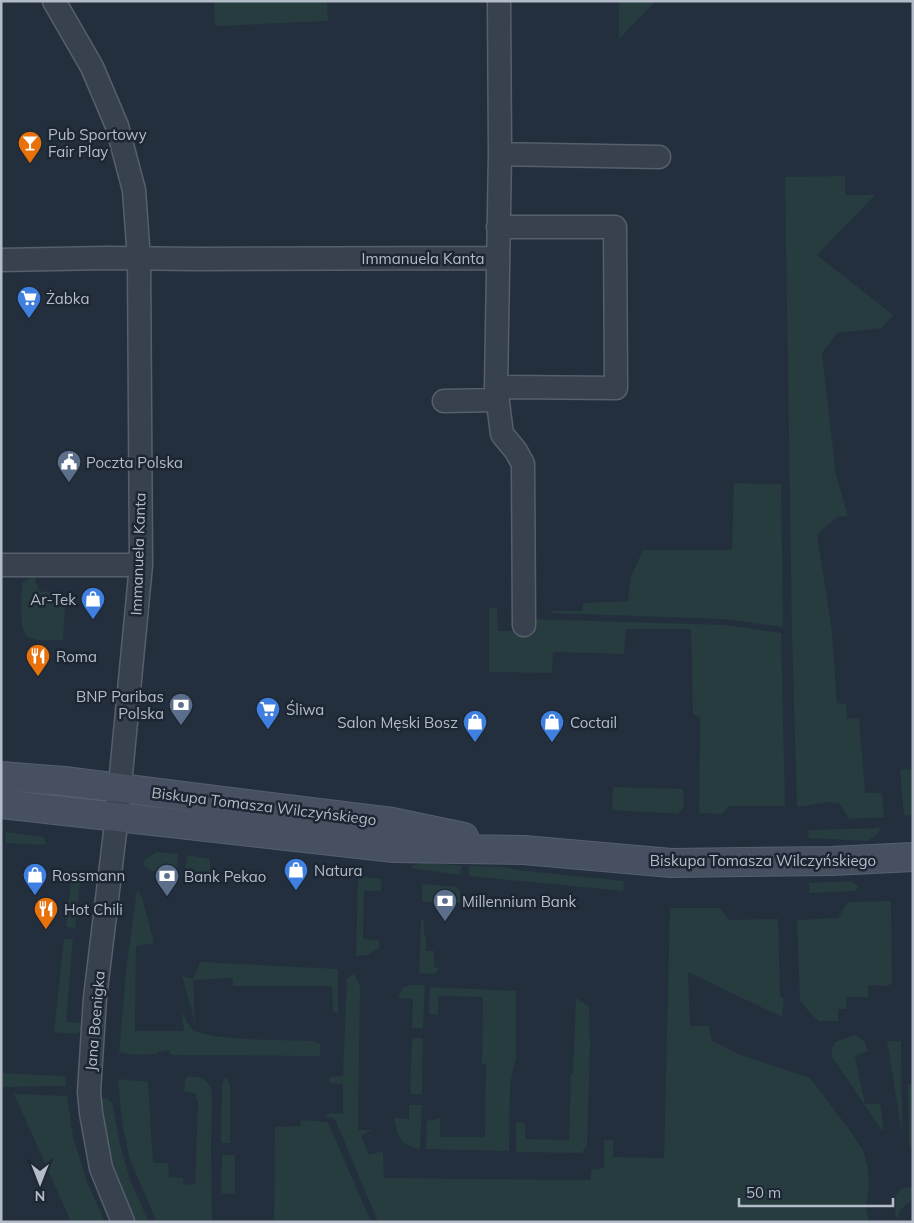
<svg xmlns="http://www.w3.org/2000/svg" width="914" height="1223" font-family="Mulish,sans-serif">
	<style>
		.green { fill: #263c3f }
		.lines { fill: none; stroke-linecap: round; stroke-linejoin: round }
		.street-casing { stroke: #565f6c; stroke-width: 25 }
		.secondary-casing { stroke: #565f6c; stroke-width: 30 }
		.street { stroke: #38414e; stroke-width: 22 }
		.secondary { stroke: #465061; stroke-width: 28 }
		.labels { text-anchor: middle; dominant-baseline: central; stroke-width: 5; stroke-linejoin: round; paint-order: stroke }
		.poi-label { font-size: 15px; fill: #b4bcc9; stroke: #1d2633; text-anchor: start }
		.street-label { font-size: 15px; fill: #b4bcc9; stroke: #1d2633 }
	</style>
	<rect width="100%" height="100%" fill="#242f3e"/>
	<path class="green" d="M214,1H327L328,21L215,26Z
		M619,1H656L619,39Z
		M845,176V195H875L817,255L893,315L882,328L837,333L822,353L836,475L848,516L837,517L817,534L832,632L837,703L846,704L847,719L859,718L865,793H882L884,817L849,819L839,803L828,802L797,807L792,634L785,177Z
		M734,483L781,484L783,627L723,619L552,613V611H583V603L628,601L631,577L643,550H732Z
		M34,576L39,591L66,594L63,640C53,640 36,642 28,637C18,630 22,595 22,583Z
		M489,608H497L498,631H529L530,619L725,625L781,633L785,806H729L722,814L699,813L700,718L693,714L691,629H626L624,654L553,652L552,673L489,672Z
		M913,769V815L904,816L900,770Z
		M613,787L683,789L684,807L678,814L612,810Z
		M881,828L877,834L868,841L808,838L809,830Z
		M6,832L44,837L46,845L5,843Z
		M156,852L178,854L177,873C163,874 153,874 143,865L145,860Z
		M187,855L210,859V874L185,873Z
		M421,862L462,866L460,875L410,868Z
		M469,866L503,867L517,870L624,881L623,891L469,876Z
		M358,876L382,879L381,891H364L363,939L379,940V948L368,955L356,956Z
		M71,881L80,882L75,928L66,927Z
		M851,881L859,887L855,891L809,893V883Z
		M422,884L457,887L460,892V903L422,902Z
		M137,889L142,897L154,943L136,946L135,1031H184L182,1012C185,1017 188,1025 192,1029C205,1041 293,1040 314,1041L320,1044V1056L171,1055L169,1050L158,1052V1054L134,1055L119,1052L127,964Z
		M891,901L892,983L888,986L868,985V997H846V1009H838V1021H819L811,1014L800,1001L797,920L838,918L848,902Z
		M670,908H720L729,920L778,919L780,996L784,999L782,1017L688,972L690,1026H709L712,1041L738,1054L810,1078L848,1128L863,1150L868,1169L869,1186L866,1206L869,1222H378L335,1119L325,1116L331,1113L343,1114V1084L330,1083V1077L343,1076L347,978L354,974L360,986L358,1130H372L361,1136L369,1155L383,1151L384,1178L591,1180V1170L604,1168V1140H613V1157L664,1158Z
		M421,919L424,921V935L426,936V951H434V967L439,968L435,974L419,973Z
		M64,939H73L66,1022L82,1023L81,1030L76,1034L54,1032Z
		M200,962L338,969V1013L333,1012L332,986H233V978L193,980L195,1023L182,976L193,979Z
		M410,985H425L423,1028H412L413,999L398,998L403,987Z
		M430,987L516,991V1057L510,1084L509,1151L426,1149L427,1121L440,1118V1137H485L486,1064H482L483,997L438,996V1015L429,1014Z
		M576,998L589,1007L590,1046L587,1147L581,1153L516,1152V1122L525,1123V1139L569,1140L571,1074H573Z
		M855,1035L864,1041L868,1051L855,1056L865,1104H880L884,1129H881L832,1057V1048L835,1042Z
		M412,1038H423L422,1094H410Z
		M887,1041H901L902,1132Z
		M1,1073L65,1076L66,1086L1,1087Z
		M188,1076L203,1078L211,1087L212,1102L211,1147L212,1222H157L130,1160L122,1122L118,1079L148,1082L153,1163H168L169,1177L183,1178V1185L195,1184L198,1103L195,1093L184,1092L185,1081Z
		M226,1076L230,1085V1143H221L222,1084Z
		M908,1084H913V1149L909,1146Z
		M14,1094L67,1096L73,1137L87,1182L105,1222H71Z
		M100,1098H107L112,1103L120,1144L130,1180L149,1222H136L124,1195L107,1146Z
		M409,1105H422L420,1149C401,1146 397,1136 394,1118L409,1119Z
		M301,1120L328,1122L371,1222H274L275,1127L300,1126Z
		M222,1155H235V1194L221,1193Z
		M913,1187V1199L900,1210L898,1217H895L896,1194L903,1188Z"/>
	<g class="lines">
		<defs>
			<path id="street" d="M54,1L92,67L117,126L134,190L139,259L141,565L117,816L95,998L89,1092L91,1113L101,1168L123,1222
				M499,1L500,154L496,387L502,434L516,451L523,464L524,625
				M500,154L659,157
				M1,260L107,258L199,259L497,258
				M496,387L616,388L615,227H498
				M444,401L498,400
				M1,565H141"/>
			<path id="secondary" d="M1,776L64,781L392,822L464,837
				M1,804L394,848L524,850L671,863L832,861L913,857"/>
		</defs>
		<use href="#street" class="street-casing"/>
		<use href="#secondary" class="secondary-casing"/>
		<use href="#street" class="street"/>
		<use href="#secondary" class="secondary"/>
	</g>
	<defs>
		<symbol id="bar-pin" viewBox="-11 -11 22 30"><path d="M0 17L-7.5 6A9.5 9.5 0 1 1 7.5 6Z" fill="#e8710a" stroke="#1d2633"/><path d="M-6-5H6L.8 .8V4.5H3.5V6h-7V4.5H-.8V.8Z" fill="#fff"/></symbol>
		<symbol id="supermarket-pin" viewBox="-11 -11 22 30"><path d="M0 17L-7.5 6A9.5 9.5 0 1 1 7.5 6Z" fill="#3f7fe0" stroke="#1d2633"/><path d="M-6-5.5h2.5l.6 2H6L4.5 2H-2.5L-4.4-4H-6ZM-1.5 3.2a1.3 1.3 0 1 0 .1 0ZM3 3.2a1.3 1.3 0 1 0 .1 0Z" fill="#fff"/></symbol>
		<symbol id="civic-pin" viewBox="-11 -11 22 30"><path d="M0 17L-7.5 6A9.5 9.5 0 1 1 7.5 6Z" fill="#5c6f8a" stroke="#1d2633"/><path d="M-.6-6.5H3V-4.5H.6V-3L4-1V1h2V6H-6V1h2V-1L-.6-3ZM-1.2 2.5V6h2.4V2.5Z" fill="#fff"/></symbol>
		<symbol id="shop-pin" viewBox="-11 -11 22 30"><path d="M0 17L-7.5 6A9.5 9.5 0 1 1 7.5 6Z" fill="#3f7fe0" stroke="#1d2633"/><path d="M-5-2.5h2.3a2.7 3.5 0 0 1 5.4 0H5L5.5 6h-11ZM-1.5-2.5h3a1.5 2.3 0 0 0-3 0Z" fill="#fff"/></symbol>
		<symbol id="restaurant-pin" viewBox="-11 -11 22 30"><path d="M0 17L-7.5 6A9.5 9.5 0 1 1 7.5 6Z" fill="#e8710a" stroke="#1d2633"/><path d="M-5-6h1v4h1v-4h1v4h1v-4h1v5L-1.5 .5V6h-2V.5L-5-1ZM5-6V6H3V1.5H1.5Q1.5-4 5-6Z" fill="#fff"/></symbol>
		<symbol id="bank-pin" viewBox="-11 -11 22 30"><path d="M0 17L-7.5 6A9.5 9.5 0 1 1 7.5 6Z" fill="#5c6f8a" stroke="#1d2633"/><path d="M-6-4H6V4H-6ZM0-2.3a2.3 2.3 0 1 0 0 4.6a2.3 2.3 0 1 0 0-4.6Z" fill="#fff"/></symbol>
	</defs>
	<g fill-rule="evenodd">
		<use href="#bar-pin" x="16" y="129" width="28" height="38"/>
		<use href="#supermarket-pin" x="15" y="284" width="28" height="38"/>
		<use href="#civic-pin" x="55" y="448" width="28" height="38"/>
		<use href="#shop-pin" x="79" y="585" width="28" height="38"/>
		<use href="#restaurant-pin" x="24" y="642" width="28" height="38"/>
		<use href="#bank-pin" x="167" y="691" width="28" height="38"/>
		<use href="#supermarket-pin" x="254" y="695" width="28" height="38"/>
		<use href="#shop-pin" x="461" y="708" width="28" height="38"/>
		<use href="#shop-pin" x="538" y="708" width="28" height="38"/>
		<use href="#shop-pin" x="282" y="856" width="28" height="38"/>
		<use href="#shop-pin" x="21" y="861" width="28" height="38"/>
		<use href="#bank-pin" x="153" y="862" width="28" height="38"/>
		<use href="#bank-pin" x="431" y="887" width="28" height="38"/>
		<use href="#restaurant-pin" x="32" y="895" width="28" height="38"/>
	</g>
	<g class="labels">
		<g class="poi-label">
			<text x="48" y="134">Pub Sportowy<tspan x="48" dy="17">Fair Play</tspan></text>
			<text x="46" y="298">Żabka</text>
			<text x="86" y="462">Poczta Polska</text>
			<text x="76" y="599" text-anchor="end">Ar-Tek</text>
			<text x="56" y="656">Roma</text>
			<text x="164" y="696" text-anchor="end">BNP Paribas<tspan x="164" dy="17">Polska</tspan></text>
			<text x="286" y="709">Śliwa</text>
			<text x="458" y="722" text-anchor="end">Salon Męski Bosz</text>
			<text x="570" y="722">Coctail</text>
			<text x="314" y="870">Natura</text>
			<text x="52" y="875">Rossmann</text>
			<text x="184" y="876">Bank Pekao</text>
			<text x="462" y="901">Millennium Bank</text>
			<text x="64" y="909">Hot Chili</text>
		</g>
		<g class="street-label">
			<text x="423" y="258">Immanuela Kanta</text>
			<text transform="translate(138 554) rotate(-88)">Immanuela Kanta</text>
			<text transform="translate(264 806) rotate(7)">Biskupa Tomasza Wilczyńskiego</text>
			<text x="763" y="860">Biskupa Tomasza Wilczyńskiego</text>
			<text transform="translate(95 1021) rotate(-85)">Jana Boenigka</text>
		</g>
	</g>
	<rect width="914" height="1223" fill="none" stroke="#b4bcc9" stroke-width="5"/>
	<g transform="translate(40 1183) rotate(180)" stroke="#1d2633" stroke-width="4" paint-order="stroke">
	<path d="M0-4L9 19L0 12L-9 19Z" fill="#b4bcc9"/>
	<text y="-8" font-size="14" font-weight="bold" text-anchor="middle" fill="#b4bcc9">N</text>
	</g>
	<path d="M739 1198v8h154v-8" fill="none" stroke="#b4bcc9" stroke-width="2.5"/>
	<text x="746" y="1198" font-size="15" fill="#b4bcc9" stroke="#1d2633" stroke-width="4" paint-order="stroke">50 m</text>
</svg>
